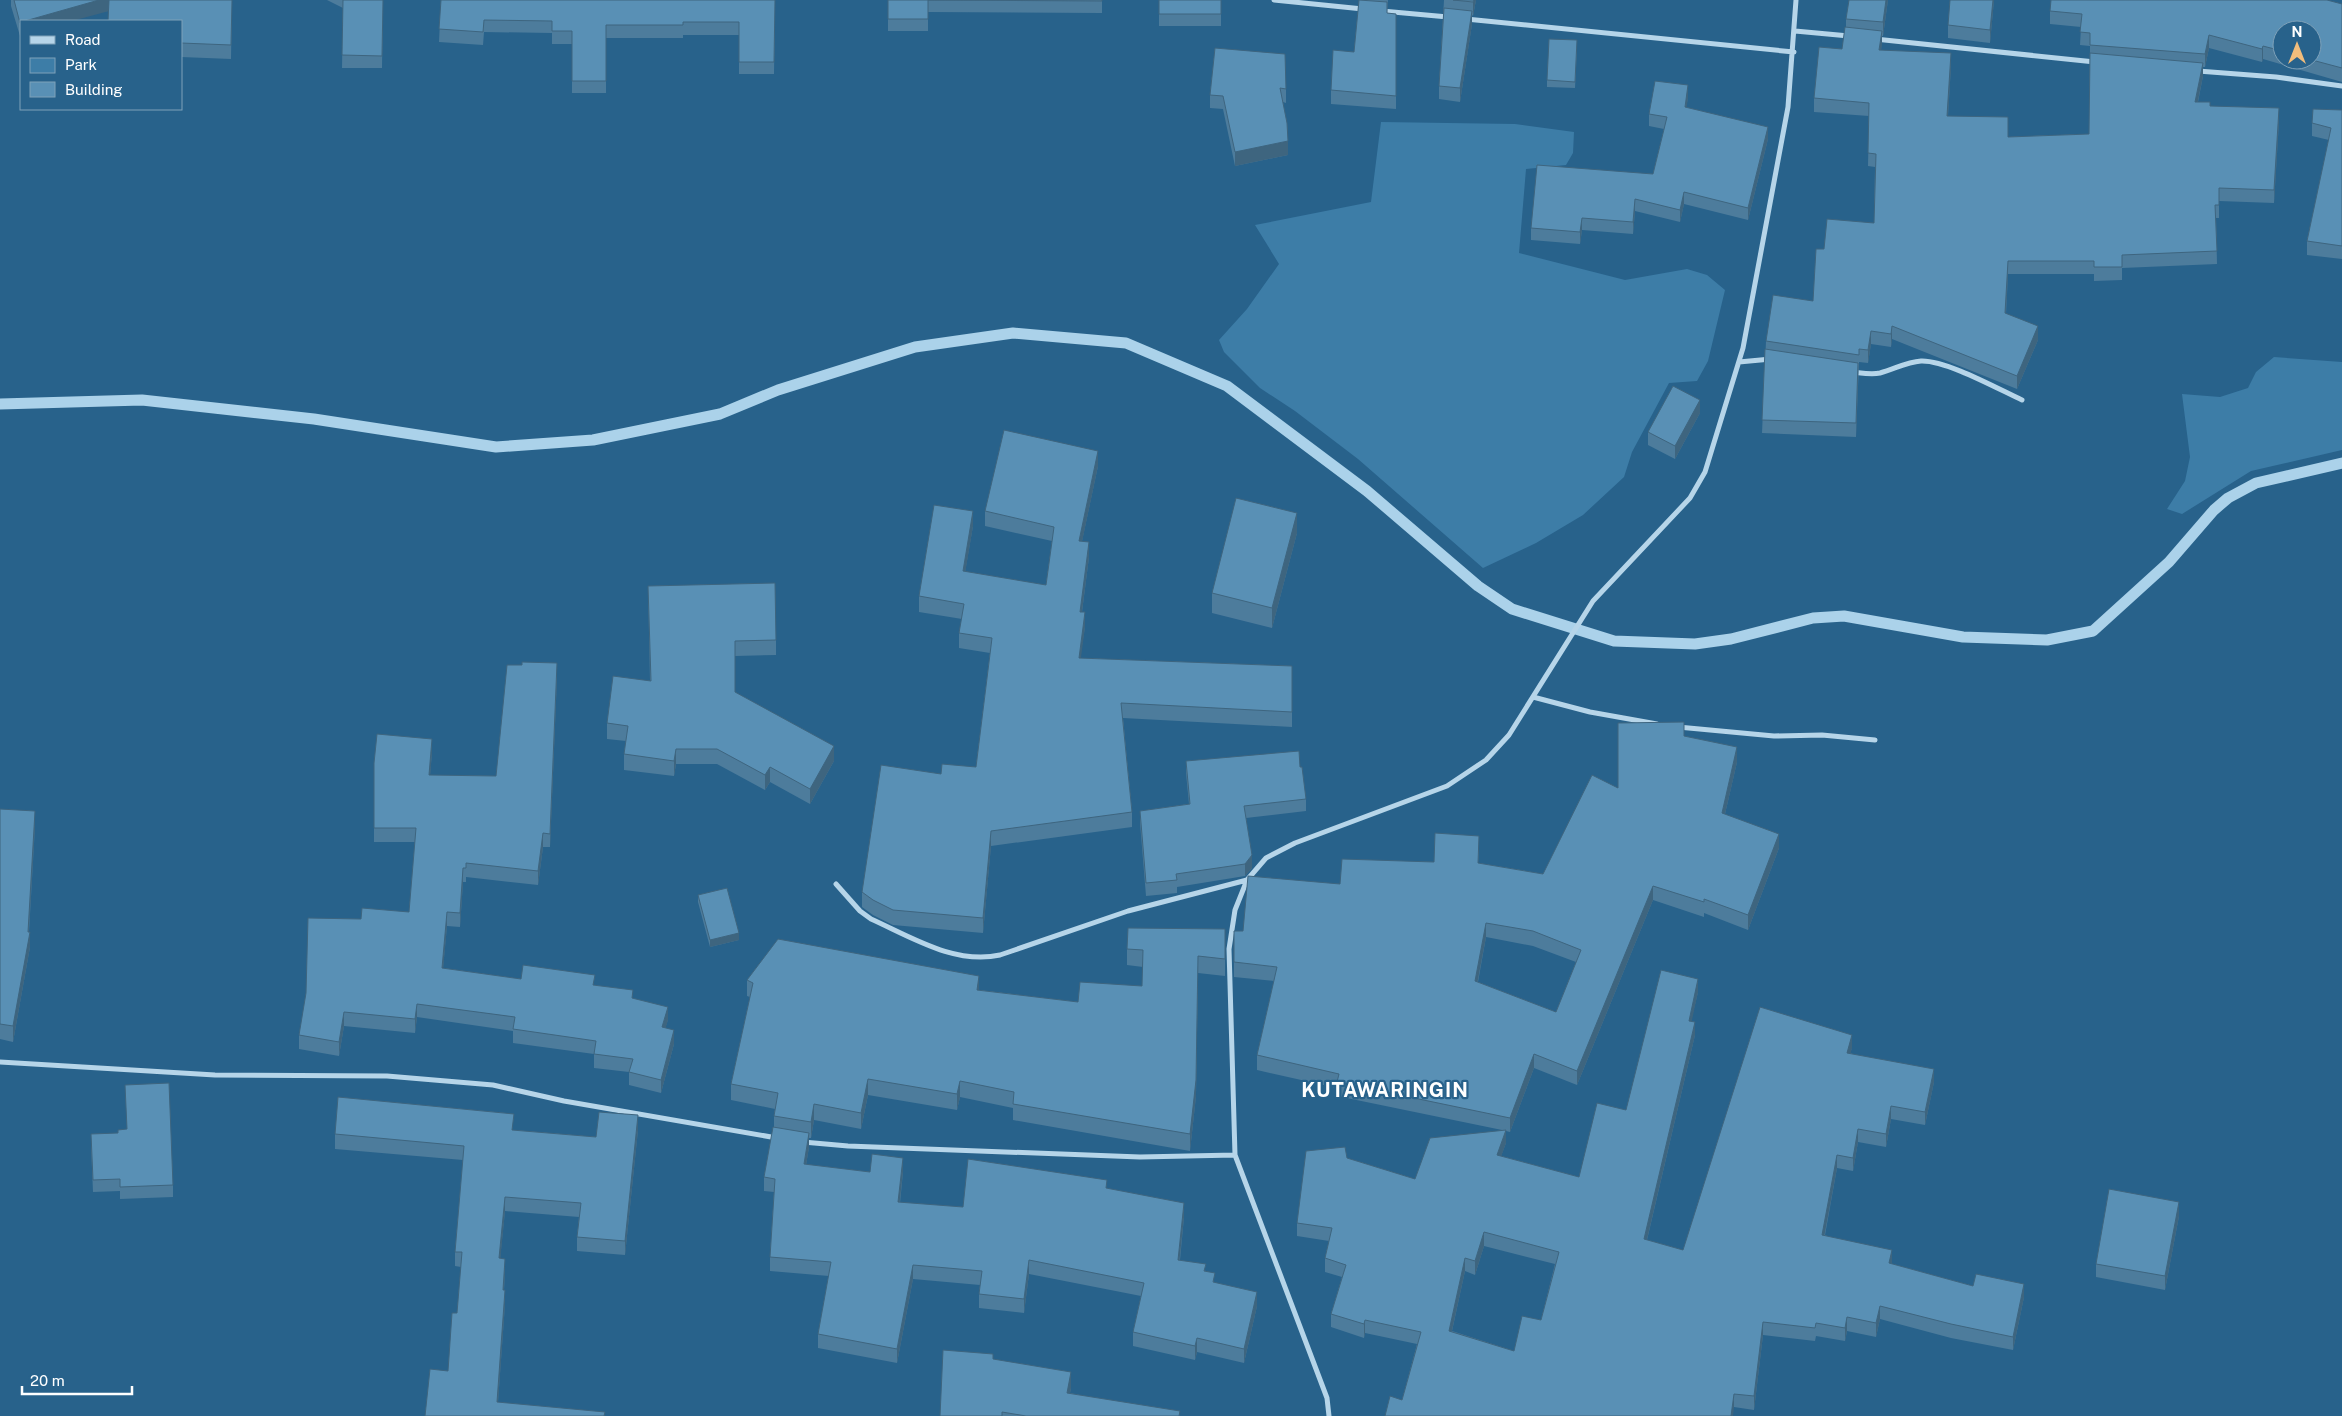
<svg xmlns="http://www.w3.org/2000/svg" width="2342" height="1416" font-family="'Public Sans',sans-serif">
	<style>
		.green { fill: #3d7da7 }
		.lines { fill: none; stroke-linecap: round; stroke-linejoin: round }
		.stream { stroke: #abd2ea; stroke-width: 11 }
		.minor { stroke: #b6d5e9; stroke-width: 5 }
		.wall { fill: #4d7c9c; fill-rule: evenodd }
		.shaded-wall { fill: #3e657f }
		.building { fill: #5990b5; stroke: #3e657f; fill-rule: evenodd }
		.labels { text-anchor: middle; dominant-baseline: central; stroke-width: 4.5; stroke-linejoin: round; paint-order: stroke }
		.district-label { font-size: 20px; font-weight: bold; letter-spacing: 1px; fill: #fff; stroke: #28628b }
	</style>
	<rect width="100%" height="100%" fill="#28628b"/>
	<path class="green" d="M1381,122L1515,124L1574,132L1573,153L1566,165L1526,169L1519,253L1625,280L1687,269L1707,275L1725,290L1708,361L1697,381L1669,383L1632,452L1624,477L1583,515L1536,543L1483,568L1358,459L1295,411L1260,388L1224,352L1219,340L1247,309L1279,264L1255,225L1371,202Z
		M2274,357L2342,362V450L2251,471L2182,514L2167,509L2185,481L2190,457L2182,394L2220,397L2248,388L2256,372Z"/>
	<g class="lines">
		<path class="stream" d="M0,404L142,400L314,419L496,447L593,440L720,414L778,390L915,347L1013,333L1126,343L1227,386L1367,491L1478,586L1512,609L1614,641L1695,644L1731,639L1813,618L1844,616L1963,637L2047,640L2093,631L2169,562L2214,510L2228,498L2256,483L2342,463"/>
		<path class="minor" d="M1274,0L1363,9
			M1382,11L1448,17
			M1466,19L1794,52
			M1795,31L1849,36
			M1875,39L2095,62
			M2198,71L2276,77L2342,86
			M1739,362L1771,359
			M1853,372C1862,373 1871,375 1880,373C1895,369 1906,362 1921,361C1946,360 1998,389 2022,400
			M1533,697L1590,712L1657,724
			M1678,727L1774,736L1822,735L1875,740
			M836,884L860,911L871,919C911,937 955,965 1000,955L1128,911L1247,880
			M0,1062L215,1075L387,1076L493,1085L564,1101L777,1138
			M803,1142L848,1146L1140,1157L1235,1155
			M1329,1416L1327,1398L1235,1155L1229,949L1235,910L1247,880L1266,858L1295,843L1447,786L1486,760L1509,735L1593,601L1690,498L1705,472L1743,348L1788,107L1796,0"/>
	</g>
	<path class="wall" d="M11,0H232L231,59L181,57V21L108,11L21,21V36H20L11,6Z
		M327,0H383L382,68H342L343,8Z
		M441,0H775L774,74H739V35H683V38H606V93H572V44H552V33L484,32L483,45L439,42Z
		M888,0H1102V13L928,12V31H888Z
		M1159,0H1221V26H1159Z
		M1359,0H1388L1387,13L1396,14V109L1331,104V90L1354,52Z
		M1444,0H1476L1473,16L1472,15V24L1460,102L1439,99V86Z
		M1888,0L1883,36H1882L1881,50L1951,66L1948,116L2008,137L2089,134L2090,46L2080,45L2081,27L2050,24V11L2342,4V82L2263,59L2262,62L2209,48L2205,67H2203V76L2198,102L2210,106L2279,121L2274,203L2219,201V218H2216L2217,264L2122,268V280L2094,281V274H2008L2006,314L2038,340L2017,389L1892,339L1891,347L1871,344L1868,363L1859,362L1856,437L1762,433L1766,341L1813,301L1824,249L1874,223L1875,167L1868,166L1869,116L1814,112V98L1842,49L1846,28V19ZM2282,30L2312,60H2282Z
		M1994,0L1990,43L1948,38V25Z
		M1577,47L1575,88L1547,87V80Z
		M1215,48L1286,89V103L1283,102L1288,155L1235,166L1223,109L1210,108V95Z
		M1688,98L1686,107L1768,139L1748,220L1684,204L1680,222L1635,211L1633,234L1582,230L1580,244L1531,240V228L1653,174L1664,129L1649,126V114Z
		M2342,110V259L2307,255V241L2329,140L2312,136V123Z
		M1700,413L1675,459L1648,445V432Z
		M1098,466L1082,541L1089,557L1082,612L1085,627L1080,658L1292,666V727L1123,718L1132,812V827L991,846L983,933L893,925L873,915L862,907V892L941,774L976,767L990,653L959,648V633L962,619L919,612V596L973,526L965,572L1046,585L1052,541L985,526V511Z
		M1297,533L1272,628L1212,613V593Z
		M648,586L776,640V655L735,656V692L834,761L810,804L770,782L765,790L717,764H676L674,776L624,770V754L626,741L607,739V723L650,681Z
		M557,677L550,847H543L538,885L466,877V882H463L460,927L447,926L443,968L521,979L595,985L633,998L668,1020L665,1028L674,1044L661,1093L629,1085V1072L594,1068V1054L513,1043V1031L417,1017L415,1033L344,1026L339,1056L299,1049V1035L361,919L409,912L415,842H374V763L432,753L430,775L496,776Z
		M1684,736L1737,762L1725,814L1779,848L1748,930L1704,913V917L1653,900L1577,1085L1534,1068L1510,1132L1506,1131V1143L1501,1156L1579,1177L1626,1110L1698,992L1691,1021L1695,1035L1647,1240L1683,1250L1852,1048L1850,1053L1934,1082L1925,1125L1891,1119L1886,1147L1858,1142L1853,1171L1837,1168L1825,1235L1892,1264L1973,1286L2024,1297L2013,1350L1951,1338L1880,1319L1876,1337L1847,1331L1845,1341L1816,1336L1815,1341L1763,1335L1754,1410L1734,1407L1402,1400L1417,1344L1365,1333L1364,1338L1331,1327V1314L1342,1277L1325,1272V1258L1329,1241L1297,1236V1223L1347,1158L1415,1179L1502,1130L1337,1096V1088L1257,1070V1055L1274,981L1234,977V931H1243L1340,884L1434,862L1479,851L1478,863L1543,874L1618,788ZM1486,937L1533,946L1576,962L1556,1012L1478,982ZM1484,1246L1555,1264L1541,1320L1514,1351L1452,1331L1465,1271L1475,1275Z
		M1186,761L1300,767L1306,799V811L1246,818L1252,868L1245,876L1177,887V893L1146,896L1140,823V811L1189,804L1186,773Z
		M0,809L35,826L29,932L30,947L13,1042L0,1039Z
		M698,895L739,940L710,947L698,902Z
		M1225,929V976L1198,973L1196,1096L1190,1151L1013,1120V1108L960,1097L957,1110L868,1095L861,1129L814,1120L811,1138H809V1147L806,1165L870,1172H903L900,1203L963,1207L1107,1188L1184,1217L1180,1260L1206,1271L1215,1283L1257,1306L1244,1363L1197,1352L1195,1360L1133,1346V1332L1141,1296L1029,1274L1024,1313L979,1308V1294L980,1285L913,1279L897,1363L818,1348V1334L829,1276L770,1271V1257L774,1192L764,1191V1177L774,1127V1116L775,1109L731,1100V1084L750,997L747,996V980L979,990L1078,1002L1142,986L1143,967L1127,965V949Z
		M514,1130L596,1137L638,1130L625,1255L577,1251V1237L579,1217L505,1211L500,1259L505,1273L504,1290L505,1304L498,1402L605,1416H425L448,1371L457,1313L461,1267L455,1266V1252L463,1160L335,1149V1134Z
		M91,1146L173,1185V1197L120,1199V1191L93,1192Z
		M2179,1216L2165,1290L2096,1277V1264Z
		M993,1359L1071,1388L1070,1393L1180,1416H940Z"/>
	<path class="shaded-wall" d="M99,0H109V11L72,21H25Z
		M1474,0H1476L1473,16V2Z
		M1886,0H1888L1883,36V22Z
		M1993,0H1994L1990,43V30Z
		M1472,11V24L1460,102V88Z
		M21,22V36H20V23Z
		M1882,31V45L1879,63V50Z
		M2209,35V48L2205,67V54Z
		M2263,46V59L2262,62V49Z
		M1951,53V66L1947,130V116Z
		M2203,63V76L2195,115V102Z
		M1688,85V98L1685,119V107Z
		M2279,108V121L2274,203V190Z
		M1768,127V139L1748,220V208Z
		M1288,141V155L1235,166V152Z
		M1684,192V204L1680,222V210Z
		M1635,199V211L1633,234V222Z
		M1582,218V230L1580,244V232Z
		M2008,261V274L2005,326V313Z
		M1892,326V339L1891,347V334Z
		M2038,326V340L2017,389V376Z
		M1871,331V344L1868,363V350Z
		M1858,363V377L1856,437V423Z
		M1700,400V413L1675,459V446Z
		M1098,451V466L1079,556V541Z
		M973,511V526L963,586V571Z
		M1297,513V533L1272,628V608Z
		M1089,542V557L1080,627V612Z
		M1085,612V627L1079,673V658Z
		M557,663V677L550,847V834Z
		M432,739V753L429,789V775Z
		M834,746V761L810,804V789Z
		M1737,747V762L1722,827V813Z
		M676,749V764L674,776V761Z
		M770,767V782L765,790V775Z
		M35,811V826L28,941L30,932V947L13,1042V1026L28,932Z
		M991,831V846L983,933V918Z
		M543,833V847L538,885V871Z
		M1779,834V848L1748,930V915Z
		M1252,855V868L1245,876V864Z
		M463,868V882L460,927V913Z
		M1653,886V900L1577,1085V1071Z
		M447,912V926L442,982V968Z
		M1486,923V937L1475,995V981Z
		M739,933V940L710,947V940Z
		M1198,973L1196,1096L1190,1151V1134Z
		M979,976V992L977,990Z
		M1698,979V992L1689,1034V1021Z
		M417,1004V1017L415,1033V1019Z
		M668,1007V1020L662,1041V1027Z
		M344,1012V1026L339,1056V1042Z
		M1695,1022V1035L1644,1252V1239Z
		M674,1030V1044L661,1093V1080Z
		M1852,1035V1048L1847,1066V1053Z
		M1534,1054V1068L1510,1132V1118Z
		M1934,1069V1082L1925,1125V1112Z
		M868,1079V1095L861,1129V1113Z
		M960,1081V1097L957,1110V1094Z
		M814,1104V1120L811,1138V1122Z
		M1891,1106V1119L1886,1147V1134Z
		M638,1115V1130L625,1255V1241Z
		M1858,1129V1142L1853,1171V1158Z
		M1506,1130V1143L1497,1168V1155Z
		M809,1133V1147L804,1178V1164Z
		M1837,1155V1168L1822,1248V1235Z
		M903,1158V1172L898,1216V1202Z
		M505,1197V1211L499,1273V1258Z
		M2179,1202V1216L2165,1290V1276Z
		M1184,1203V1217L1178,1274V1260Z
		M1484,1232V1246L1475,1275V1261Z
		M1892,1250V1263L1889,1277V1263Z
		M1465,1258V1271L1449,1344V1331Z
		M505,1259V1273L503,1304V1290Z
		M1029,1260V1274L1024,1313V1299Z
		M913,1265V1279L897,1363V1349Z
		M2024,1284V1297L2013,1350V1337Z
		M505,1290V1304L497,1416V1402Z
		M1257,1292V1306L1244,1363V1349Z
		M1880,1306V1319L1876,1337V1323Z
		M1847,1317V1331L1845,1341V1328Z
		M1365,1320V1333L1364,1338V1324Z
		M1763,1322V1335L1754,1410V1396Z
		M1197,1338V1352L1195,1360V1346Z
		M1071,1372V1388L1067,1408V1393Z
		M1734,1394V1407L1733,1416H1731Z"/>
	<path class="building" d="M14,0H99L25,21H21L20,23Z
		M109,0H232L231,45L181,43V21H108Z
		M343,0H383L382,56L342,55Z
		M441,0H775L774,62H739V22H683V25H606V81H572V31H552V21L484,20L483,32L439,29Z
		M888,0H1102V1L928,0V19H888Z
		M1159,0H1221V14H1159Z
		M1359,0L1387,2V13L1396,14V96L1331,90L1333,50L1354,52Z
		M1453,0H1474L1473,2Z
		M1849,0H1886L1883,22L1846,19Z
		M1950,0H1993L1990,30L1948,25Z
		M2051,0H2327L2342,4V68L2312,60V30H2282V51L2263,46L2262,49L2209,35L2205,54L2090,45V33L2080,32L2082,14L2050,11Z
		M1444,8L1472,11L1460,88L1439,86Z
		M1845,27L1882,31L1879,50L1951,53L1947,116L2008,117V137L2089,134L2090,53L2203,63L2195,102H2210V106L2279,108L2274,190L2219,188V205H2215L2217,251L2122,255V267H2094V261H2008L2005,313L2038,326L2017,376L1892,326L1891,334L1871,331L1868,350L1859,349V355L1766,341L1773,295L1813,301L1816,249H1824L1827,219L1874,223L1876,154L1868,153L1869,103L1814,98L1819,47L1842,49Z
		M1549,39L1577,40L1575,82L1547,80Z
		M1215,48L1285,54L1286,89L1280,88L1287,123L1288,141L1235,152L1223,96L1210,95Z
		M1655,81L1688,85L1685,107L1768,127L1748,208L1684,192L1680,210L1635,199L1633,222L1582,218L1580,232L1531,228L1537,165L1653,174L1667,117L1649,114Z
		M2313,109L2342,110V246L2307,241L2331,128L2312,123Z
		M1765,349L1858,363L1856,423L1762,420Z
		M1673,386L1700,400L1675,446L1648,432Z
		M1004,430L1098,451L1079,541L1089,542L1080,612H1085L1079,658L1292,666V712L1121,703L1132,812L991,831L983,918L893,910L873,900L862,892L881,765L941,774L942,764L976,767L992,638L959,633L964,604L919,596L934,505L973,511L963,571L1046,585L1054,527L985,511Z
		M1236,498L1297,513L1272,608L1212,593Z
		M775,583L776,640L735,641V692L834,746L810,789L770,767L765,775L717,749H676L674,761L624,754L628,726L607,723L613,676L651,681L648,586Z
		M522,662L557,663L550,834L543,833L538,871L466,863V868H463L460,913L447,912L442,968L521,979L523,965L595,975L593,985L633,990L632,998L668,1007L662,1027L674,1030L661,1080L629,1072L633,1059L594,1054L596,1041L513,1029L515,1017L417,1004L415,1019L344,1012L339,1042L299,1035L306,993L308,918L361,919L362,908L409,912L416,828H374V763L377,734L432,739L429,775L496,776L507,665H522Z
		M1684,722V736L1737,747L1722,813L1779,834L1748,915L1704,899V902L1653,886L1577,1071L1534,1054L1510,1118L1337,1082L1339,1074L1257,1055L1277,967L1234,962V931H1243L1248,876L1340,884L1342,859L1434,862L1435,833L1479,836L1478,863L1543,874L1592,775L1618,788V723ZM1486,923L1533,931L1581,950L1556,1012L1475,981Z
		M1299,751L1300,767H1302L1306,799L1244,806L1252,855L1245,864L1176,874L1177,880L1146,883L1140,811L1190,804L1186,761Z
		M0,809L35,811L28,932H30L13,1026L0,1024Z
		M727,888L739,933L710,940L698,895Z
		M1128,928L1225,929V959L1198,956L1196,1080L1190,1134L1013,1104L1014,1092L960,1081L957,1094L868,1079L861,1113L814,1104L811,1122L774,1116L778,1093L731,1084L753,983L747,980L778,939L979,976L977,990L1078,1002L1080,982L1142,986L1143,950L1127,949Z
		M1661,970L1698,979L1689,1021L1695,1022L1644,1239L1683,1250L1760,1007L1852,1035L1847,1053L1934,1069L1925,1112L1891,1106L1886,1134L1858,1129L1853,1158L1837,1155L1822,1235L1892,1250L1889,1263L1973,1286L1976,1274L2024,1284L2013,1337L1951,1324L1880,1306L1876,1323L1847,1317L1845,1328L1816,1323L1815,1328L1763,1322L1754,1396L1734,1394L1731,1416H1385L1390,1396L1402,1400L1421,1332L1365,1320L1364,1324L1331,1314L1346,1265L1325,1258L1332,1228L1297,1223L1306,1151L1345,1147L1347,1158L1415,1179L1430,1138L1506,1130L1497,1155L1579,1177L1597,1103L1626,1110ZM1484,1232L1559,1252L1541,1320L1522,1316L1514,1351L1449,1331L1465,1258L1475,1261Z
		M169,1083L173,1185L120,1187V1179L93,1180L91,1134L118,1133V1130L127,1129L125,1085Z
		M338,1097L514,1114L512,1130L596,1137L599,1112L638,1115L625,1241L577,1237L581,1203L505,1197L499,1258L505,1259L503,1290H505L497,1402L605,1412L604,1416H425L430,1369L448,1371L452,1313H457L462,1252H455L464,1146L335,1134Z
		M773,1127L809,1133L804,1164L870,1172L872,1154L903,1158L898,1202L963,1207L968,1159L1107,1180L1106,1188L1184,1203L1178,1260L1206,1264L1204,1271L1215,1273L1213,1282L1257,1292L1244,1349L1197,1338L1195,1346L1133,1332L1144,1283L1029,1260L1024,1299L979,1294L982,1271L913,1265L897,1349L818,1334L831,1262L770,1257L775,1179L764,1177Z
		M2109,1189L2179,1202L2165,1276L2096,1264Z
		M943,1350L993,1354V1359L1071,1372L1067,1393L1180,1411L1179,1416H1026L1002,1412V1416H940Z"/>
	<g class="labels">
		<g class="district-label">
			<text x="1385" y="1090">KUTAWARINGIN</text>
		</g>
	</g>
	<rect x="20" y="20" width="162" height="90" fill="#28628b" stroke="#7ea1b9"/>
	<rect x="30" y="36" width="25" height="8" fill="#b6d5e9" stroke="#7ea1b9"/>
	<text x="65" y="45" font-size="15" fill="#ffffff">Road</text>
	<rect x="30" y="58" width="25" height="15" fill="#3d7da7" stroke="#7ea1b9"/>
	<text x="65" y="70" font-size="15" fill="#ffffff">Park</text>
	<rect x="30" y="82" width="25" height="15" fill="#5990b5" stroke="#7ea1b9"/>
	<text x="65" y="95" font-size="15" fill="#ffffff">Building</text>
	<g transform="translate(2297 45)"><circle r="24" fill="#28628b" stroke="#7ea1b9"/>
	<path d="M0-4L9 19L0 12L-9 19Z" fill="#f1bd7c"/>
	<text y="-8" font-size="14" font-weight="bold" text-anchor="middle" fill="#ffffff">N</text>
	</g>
	<path d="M22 1386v8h110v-8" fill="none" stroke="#ffffff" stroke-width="2.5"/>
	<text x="30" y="1386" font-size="15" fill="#ffffff" stroke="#28628b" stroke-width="4" paint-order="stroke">20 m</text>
</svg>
